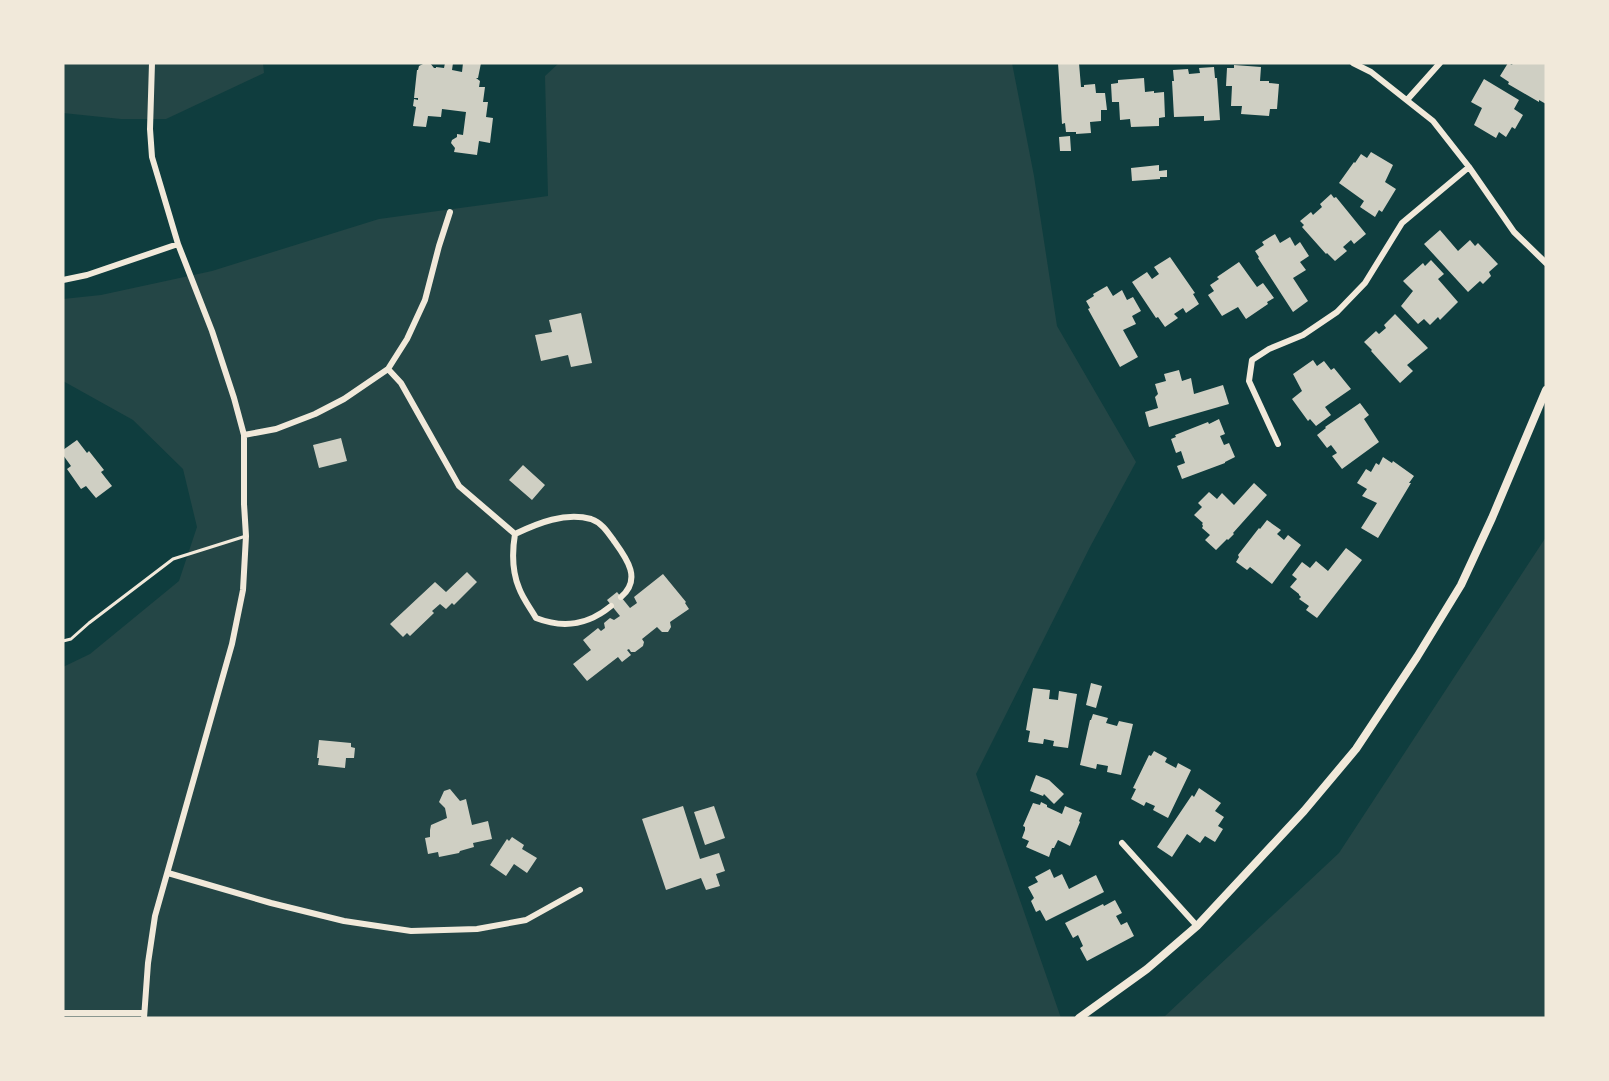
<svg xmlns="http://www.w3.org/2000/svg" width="1609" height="1081" font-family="'Varela Round',sans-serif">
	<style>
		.green { fill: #244646 }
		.building { fill: #cfcfc3 }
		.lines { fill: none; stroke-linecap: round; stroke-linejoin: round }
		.service { stroke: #f1e9da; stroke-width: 3 }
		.minor { stroke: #f1e9da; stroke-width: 6 }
		.tertiary { stroke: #f1e9da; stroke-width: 8 }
	</style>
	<rect width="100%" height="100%" fill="#0f3d3e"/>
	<path class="green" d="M63,63H263L264,73L166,119H121L63,113Z
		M559,63H1012L1034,176L1057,326L1136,462L1090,547L976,774L1061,1018H63V667L90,654L179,581L197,527L183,469L133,420L63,381V299L101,295L212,271L379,219L548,196L545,76Z
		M1546,537V1018H1147L1165,1016L1339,853Z"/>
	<path class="building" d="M425,63H430L434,68H436V67L444,68L445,63H453L452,70L462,72L463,63H481L478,78H476L480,81L479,87H485L483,102H488L486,117L493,118L490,143L479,141L477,155L454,152L455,148L451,143L452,140L457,137V134L463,135L466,112L442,109L441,117L428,116L426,127L413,126L416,107L413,106L414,99L418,100V98H414L417,70H418L419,66Z
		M1058,63H1079L1081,87H1084V85L1095,84L1096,93H1105L1107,110H1101V121L1090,122L1091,133L1076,134V132H1066L1065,123L1062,124Z
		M1508,63L1512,65L1513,63H1546V104L1539,100V102L1508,84L1509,82L1500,76Z
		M1234,65L1261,67L1260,81H1269V83L1279,84L1277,109H1270L1269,116L1241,114L1242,106H1231L1232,86H1226L1227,68H1234Z
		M1214,67L1215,78H1217L1220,120L1204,121V116L1174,117L1172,81H1174L1173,70L1188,69L1189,74L1200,73L1199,68Z
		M1144,78L1145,92L1154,91V93L1164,92L1165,117L1159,118V126L1131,127L1130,119L1120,120L1119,102H1112L1111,84L1118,83V80Z
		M1484,79L1519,100L1514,109L1523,115L1515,129L1512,127L1506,137L1499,132L1496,138L1474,125L1482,108L1471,102Z
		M1070,136L1071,151H1060L1059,137Z
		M1371,152L1393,165L1385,182L1396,189L1382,212L1379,210L1375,217L1360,207L1364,201L1339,183L1354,162L1355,163L1361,154L1367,158Z
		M1159,165V171L1167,170V177H1160V179L1132,181L1131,168Z
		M1331,194L1334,198L1336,197L1366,234L1354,244L1351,240L1343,247L1347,251L1335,261L1327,253L1326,254L1302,227L1304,225L1300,221L1311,212L1313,215L1322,207L1320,204Z
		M1440,230L1458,251L1470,240L1475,246L1478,243L1498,264L1489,272L1491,276L1483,284L1480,281L1468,292L1424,244Z
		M1275,234L1280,243L1290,237L1295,246L1300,242L1309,256L1300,262L1306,270L1293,278L1308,301L1293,312L1258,258L1259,257L1255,251L1264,245L1262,242Z
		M1170,257L1195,293L1193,294L1199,304L1186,313L1183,308L1174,314L1178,318L1165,327L1158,317L1156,318L1132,282L1147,272L1152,279L1159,274L1154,267Z
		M1431,260L1444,274L1438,279L1458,302L1440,320L1438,317L1430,325L1424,319L1418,324L1401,306L1413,291L1403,281L1423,263L1425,266Z
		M1239,262L1257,287L1263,283L1274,298L1267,302L1268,304L1246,319L1238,307L1222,316L1208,295L1214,291L1210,285L1219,279L1217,277Z
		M1107,286L1113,296L1122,290L1127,300L1133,297L1141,311L1132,316L1136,324L1123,330L1138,357L1120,367L1088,309L1090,308L1086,301L1094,296L1093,294Z
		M581,313L592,363L571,367L568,355L541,361L535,335L552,332L549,320Z
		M1395,314L1428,348L1407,365L1413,371L1400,383L1371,351L1372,350L1364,342L1376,331L1379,334L1386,328L1384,325Z
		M1313,360L1317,366L1324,361L1331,370L1334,368L1351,389L1325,407L1331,415L1316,426L1310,419L1308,421L1292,399L1302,391L1293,374Z
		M1179,370L1182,381L1191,378L1194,394L1223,385L1229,404L1149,427L1145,412L1158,408L1155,397L1158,394L1155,384L1166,381L1164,374Z
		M1360,403L1369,415L1364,419L1379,442L1342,469L1332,456L1337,453L1331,445L1327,448L1317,435L1326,428L1325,427Z
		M1219,419L1225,434L1220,436L1224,445L1229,443L1235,457L1225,462V463L1182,479L1177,466L1185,463L1181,451L1176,453L1171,439L1176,437L1175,435L1208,422L1209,424Z
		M341,438L347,461L319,468L313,445Z
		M77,440L87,453L89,451L104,470L101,472L112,486L96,498L86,486L81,489L67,469L71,466L63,455V450Z
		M1383,457L1392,463L1393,461L1414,476L1409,483H1411L1378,538L1361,528L1377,503L1362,496L1367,489L1357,483L1366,469L1371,472L1376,463L1379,465Z
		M523,465L545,485L532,500L509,480Z
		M1254,483L1267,495L1233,533L1234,534L1228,540L1227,539L1216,550L1205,540L1210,535L1202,528L1203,526L1202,524L1203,523L1194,515L1202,507L1198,503L1209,492L1217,499L1222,493L1234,505Z
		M1267,520L1281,530L1277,534L1284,540L1288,535L1301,545L1272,584L1250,567L1247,570L1236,562L1239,557L1238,555L1259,528L1260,529Z
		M1346,548L1362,560L1317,618L1306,610L1309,606L1299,599L1301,597L1299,595V594L1290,587L1297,579L1292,575L1302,562L1310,568L1316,561L1328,571Z
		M467,572L477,582L454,605L452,603L446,609L440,604L432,611L434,613L410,636L407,633L403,637L390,624L435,582L446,592Z
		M663,574L686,602L685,603L689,609L670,622L671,627L668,632H662L657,627L642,639L644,642L643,646L635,652H631L629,649L627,650L631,655L622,662L618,657L587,681L573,664L591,650L583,640L598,628L601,631L605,628L604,623L610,618L614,620L620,616L607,600L617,592L630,608L637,603L634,597Z
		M1091,683L1102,686L1096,708L1086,705Z
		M1033,688L1050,690L1049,699L1058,700L1059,691L1077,694L1068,748L1053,746L1054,741L1044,739L1043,744L1028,742L1030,731L1026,730Z
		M1093,714L1108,718L1106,723L1117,726L1119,721L1133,724L1121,775L1107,772L1108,766L1097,764L1096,769L1080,765L1090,720H1091Z
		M319,740L351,743V747L355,748L354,758H346L345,768L318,765L319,758H317Z
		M1154,751L1167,758L1165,762L1176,768L1178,763L1191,770L1168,818L1153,810L1155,806L1146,802L1144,806L1131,799L1136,789L1133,788L1149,755L1151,756Z
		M1036,775L1049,780L1064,794L1054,804L1044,794L1043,796L1030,791Z
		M1199,788L1221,803L1215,811L1224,817L1218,826L1223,829L1215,842L1205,836L1200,843L1187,834L1172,857L1157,847L1192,795L1194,797Z
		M450,789L460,801L466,799L472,825L488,821L492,839L473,843L474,847L460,851L459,853L439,857L438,852L428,854L425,838L430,837V830L431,825L447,818L445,808L439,802L444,791Z
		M1041,802L1047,805V807L1062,814L1065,806L1082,813L1079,821L1080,822L1070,846L1058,840L1054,848H1052L1049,857L1026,847L1029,841L1022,838L1025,830V827L1023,826L1033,803L1040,805Z
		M683,806L700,859L719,853L725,871L716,874L720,886L706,890L701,878L666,890L642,819Z
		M714,806L725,838L705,845L694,812Z
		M512,837L524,845L522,849L537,858L527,873L514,864L506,876L490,865L507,839L509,841Z
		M1050,869L1054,878L1062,874L1069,889L1096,875L1104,892L1046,921L1040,910L1036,912L1031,901L1034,898L1028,887L1038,882L1035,877Z
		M1115,900L1122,913L1116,916L1121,925L1127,922L1134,936L1087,961L1080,948L1083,946L1078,935L1073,938L1065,923L1103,904L1104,906Z"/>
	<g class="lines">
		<path class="service" d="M63,641L71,639L89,623L173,559L246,536"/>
		<path class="minor" d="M1353,63L1371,72L1433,121L1469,167L1514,232L1546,263
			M1407,100L1440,63
			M63,280L87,275L178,244
			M388,369L401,383L459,486L515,534
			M244,435L276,429L315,414L344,399L388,369L407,339L425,300L439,246L450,212
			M1278,444L1249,381L1252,360L1269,349L1303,335L1337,312L1365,283L1402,223L1469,167
			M611,606C588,625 564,629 536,618C531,609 523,599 519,588C512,571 512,552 515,534C538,523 565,512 591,519C602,523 607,531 614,541C627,559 642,579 621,597
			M1122,843L1197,926
			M168,873L271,903L344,921L411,931L477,929L526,920L580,890
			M63,1013H144
			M144,1018L148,963L155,916L232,644L243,590L246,536L244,504V435L234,398L212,331L178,244L152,157L150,129L152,63"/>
		<path class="tertiary" d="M1079,1018L1147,969L1197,926L1304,811L1356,749L1417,657L1461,585L1492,518L1546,390"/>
	</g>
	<rect width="1609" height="1081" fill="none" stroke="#f1e9da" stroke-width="129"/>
</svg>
